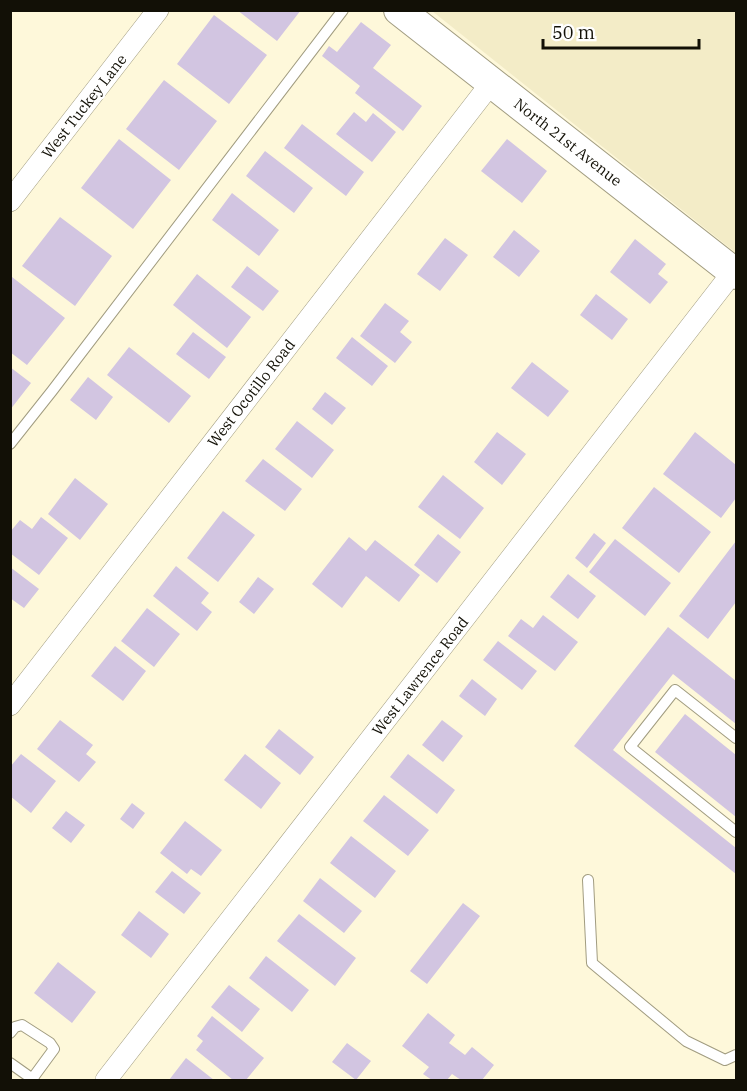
<svg xmlns="http://www.w3.org/2000/svg" width="747" height="1091" font-family="'IBM Plex Serif',serif">
	<style>
		.built { fill: #f3ecc7 }
		.building { fill: #d2c5e1 }
		.lines { fill: none; stroke-linecap: round; stroke-linejoin: round }
		.lane-casing { stroke: #a19c80; stroke-width: 12 }
		.street-casing { stroke: #a19c80; stroke-width: 22 }
		.secondary-casing { stroke: #a19c80; stroke-width: 32 }
		.lane { stroke: #fff; stroke-width: 10 }
		.street { stroke: #fff; stroke-width: 21 }
		.secondary { stroke: #fff; stroke-width: 30 }
		.labels { text-anchor: middle; dominant-baseline: central; stroke-width: 4.5; stroke-linejoin: round; paint-order: stroke }
		.street-label { font-size: 15px; fill: #121006; stroke: #fff }
	</style>
	<rect width="100%" height="100%" fill="#fef8da"/>
	<path class="built" d="M432,11H736V253Z"/>
	<path class="building" d="M237,10H301L277,41Z
		M214,15L267,55L229,104L177,64Z
		M361,22L391,45L373,68L422,106L403,131L355,93L360,86L322,56L329,46L337,52Z
		M164,80L217,121L179,170L126,129Z
		M354,112L366,122L373,113L396,132L372,162L336,134Z
		M302,124L364,172L346,196L284,148Z
		M119,139L171,180L133,229L81,188Z
		M507,139L547,171L522,203L481,171Z
		M265,151L313,188L294,213L246,176Z
		M232,193L279,230L259,256L212,220Z
		M60,217L112,256L75,306L22,266Z
		M514,230L540,251L519,277L493,257Z
		M445,238L468,255L440,291L417,274Z
		M635,239L666,264L658,274L668,282L650,304L610,272Z
		M247,266L279,291L263,311L231,287Z
		M197,274L251,317L227,348L173,305Z
		M12,277L65,318L27,365L10,352V280Z
		M596,294L628,319L612,340L580,315Z
		M385,303L409,321L400,332L412,342L395,363L360,336Z
		M193,332L226,357L209,379L176,354Z
		M352,337L388,366L372,386L336,358Z
		M129,347L191,396L169,423L107,375Z
		M532,362L569,391L548,417L511,388Z
		M10,367L31,383L10,410Z
		M88,377L113,397L96,420L70,400Z
		M325,392L346,408L332,425L312,409Z
		M297,421L334,450L312,478L275,449Z
		M497,432L526,454L502,485L474,462Z
		M695,432L736,465V498L721,518L663,474Z
		M263,459L302,489L285,511L245,481Z
		M443,475L484,508L460,539L418,507Z
		M75,478L108,504L80,540L48,514Z
		M654,487L711,532L679,573L622,528Z
		M223,511L255,535L218,582L187,558Z
		M41,517L68,538L39,575L10,553V532L20,520L32,529Z
		M594,533L606,543L587,568L575,558Z
		M438,534L461,552L437,583L414,565Z
		M349,537L366,551L375,540L420,575L399,602L366,576L342,608L312,584Z
		M615,539L671,583L645,616L589,572Z
		M736,541V602L708,639L679,616Z
		M176,566L209,593L201,603L212,612L197,631L153,596Z
		M10,567L39,589L24,608L10,598Z
		M568,574L596,596L578,619L550,597Z
		M258,577L274,589L254,614L239,602Z
		M147,608L180,634L154,667L121,641Z
		M543,615L578,642L555,671L508,636L521,619L533,628Z
		M668,627L736,681V724L673,674L613,750L736,848V874L574,746Z
		M498,641L537,671L522,690L483,660Z
		M115,646L146,671L123,701L91,676Z
		M472,679L497,699L485,716L459,696Z
		M685,714L736,755V817L655,752Z
		M60,720L93,745L86,754L96,762L79,782L37,749Z
		M442,720L463,736L443,762L422,745Z
		M279,729L314,757L300,775L265,747Z
		M21,754L56,781L31,813L10,796V767Z
		M245,754L281,783L261,809L224,780Z
		M408,754L455,790L437,814L390,777Z
		M384,795L429,830L408,856L363,821Z
		M132,803L145,813L133,829L120,819Z
		M66,811L85,825L71,843L52,828Z
		M185,821L222,850L201,876L191,869L187,874L160,853Z
		M351,836L396,871L375,898L330,863Z
		M172,871L201,893L184,914L155,892Z
		M320,878L362,911L344,933L303,901Z
		M463,903L480,916L427,984L410,971Z
		M139,911L169,934L151,958L121,935Z
		M299,914L356,958L335,986L277,941Z
		M266,956L309,990L292,1012L249,978Z
		M58,962L96,992L72,1023L34,993Z
		M229,985L260,1009L242,1032L211,1007Z
		M428,1013L455,1035L449,1043L465,1055L472,1047L494,1065L482,1080H461L452,1074L447,1080H432L423,1074L429,1067L402,1046Z
		M212,1016L264,1058L246,1080H233L196,1050L203,1041L197,1036Z
		M347,1043L371,1061L356,1080L332,1062Z
		M186,1058L214,1080H169Z"/>
	<g class="lines">
		<defs>
			<path id="lane" d="M10,444L52,391L343,10
				M736,738L675,690L630,747L736,832
				M588,880L592,963L686,1041L725,1060L736,1055
				M10,1033L15,1027L22,1025L50,1043L54,1049L32,1079
				M10,1063L34,1080"/>
			<path id="street" d="M10,201L158,10
				M10,705L492,82
				M106,1080L733,272"/>
			<path id="secondary" d="M399,10L736,274"/>
		</defs>
		<use href="#lane" class="lane-casing"/>
		<use href="#street" class="street-casing"/>
		<use href="#secondary" class="secondary-casing"/>
		<use href="#lane" class="lane"/>
		<use href="#street" class="street"/>
		<use href="#secondary" class="secondary"/>
	</g>
	<g class="labels">
		<g class="street-label">
			<text transform="translate(84 106) rotate(-52)">West Tuckey Lane</text>
			<text transform="translate(568 142) rotate(38)">North 21st Avenue</text>
			<text transform="translate(251 393) rotate(-52)">West Ocotillo Road</text>
			<text transform="translate(420 676) rotate(-52)">West Lawrence Road</text>
		</g>
	</g>
	<rect width="747" height="1091" fill="none" stroke="#121006" stroke-width="24"/>
	<path d="M543 39v9h156v-9" fill="none" stroke="#121006" stroke-width="3"/>
	<text x="552" y="39" font-size="18" fill="#121006" stroke="#ffffff" stroke-width="4.5" paint-order="stroke">50 m</text>
</svg>
